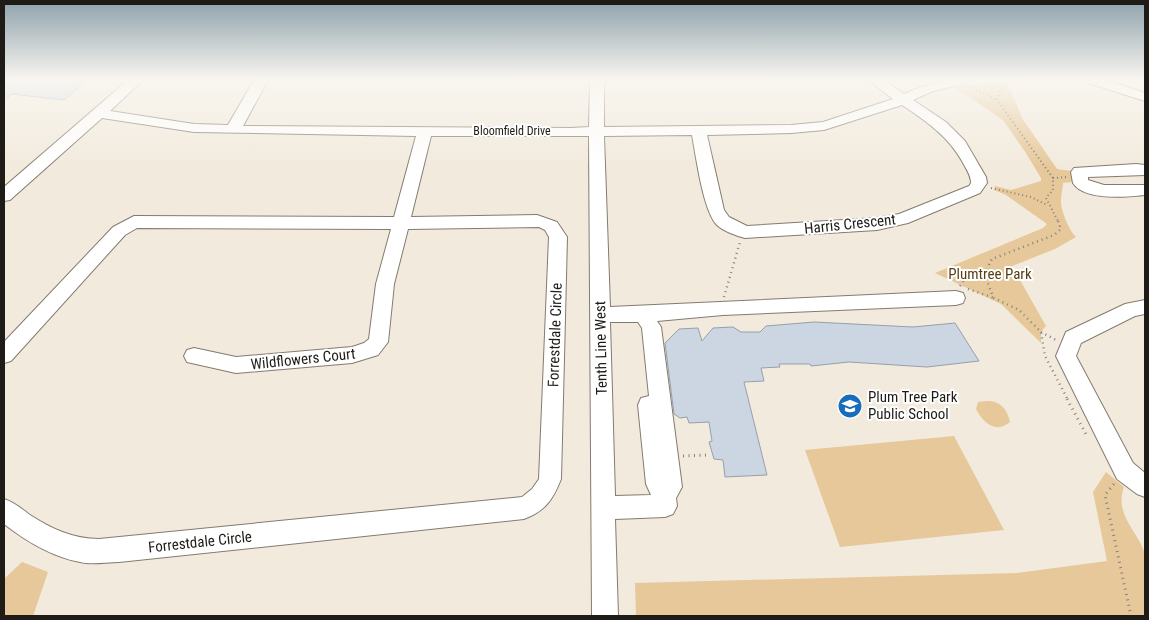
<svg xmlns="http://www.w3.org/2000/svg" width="1149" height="620" font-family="'Roboto Condensed',sans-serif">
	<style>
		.green { fill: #e6c89b }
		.building { fill: #ccd6e2; stroke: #96a0ab }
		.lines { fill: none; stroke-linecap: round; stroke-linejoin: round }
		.minor-casing { stroke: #837b6f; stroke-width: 2 }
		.path-far2 { stroke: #878279; stroke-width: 2; stroke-dasharray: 1 3; stroke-linecap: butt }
		.path-far1 { stroke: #878279; stroke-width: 2.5; stroke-dasharray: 1 4; stroke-linecap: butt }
		.path { stroke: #878279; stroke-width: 3; stroke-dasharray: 1 4.5; stroke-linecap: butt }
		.minor { fill: #fff; fill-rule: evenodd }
		.labels { text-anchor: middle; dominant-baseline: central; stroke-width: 4; stroke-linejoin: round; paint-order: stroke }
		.far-street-label { font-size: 12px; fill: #1f1c17; stroke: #fff }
		.street-label { font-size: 15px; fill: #1f1c17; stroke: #fff }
		.park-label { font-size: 15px; fill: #563e13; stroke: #fff }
		.poi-label { font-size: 15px; fill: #1f1c17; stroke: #fff; text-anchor: start }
	</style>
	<rect width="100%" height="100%" fill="#f2eadd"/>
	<path class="green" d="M1007,81L1022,118L1057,169L1079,172L1080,181L1063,183C1063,189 1061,194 1061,199C1060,209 1069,230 1076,237L1055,249L1012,266L1046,326L1041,332V343L1001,304L935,273L1043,228L1047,224L1006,195L994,190L995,186L1011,190L1041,181V178L1026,153L1003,120L954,87Z
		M987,401C1001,401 1007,409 1010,422C995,435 982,421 976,409L978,402Z
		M954,436L1004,530L840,547L805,450Z
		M1106,472L1124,487C1114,515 1138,531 1145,554C1148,565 1145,603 1145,616H636L635,583L1017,573L1107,561L1093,492Z
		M22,562L48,572L33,616H4V579Z"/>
	<path class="building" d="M4,80H88L64,100L12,94L4,100Z
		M814,322L913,327L955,323L979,361L927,367L849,362L811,366L810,364H779L780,367L761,368L764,381L744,382L767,475L725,477L723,460L714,459L709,442L712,441L709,422L689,423L687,417L680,418L674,414L665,343L679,329L698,328L702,341L713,328L733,327L741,332H760L766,326Z"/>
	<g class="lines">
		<defs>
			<path id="minor" d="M128,80H143L110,111L194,124L228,125L254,80H268L243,126L571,128L589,127L590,80H604V127L791,125L823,122L893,99L868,80H884L904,94C926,84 945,80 969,80L967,83L933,91L913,100L946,122L965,141L986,177L987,183L980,193L908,223L877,230L745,238C737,236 723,231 717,225C703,211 696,156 692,135L604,136L610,307L956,291L963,293L965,298L963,303L956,305L723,315L657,321L661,327L682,487L676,498L677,506L673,514L665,517L615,519L618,616H592L589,136H431L411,217L537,215L557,222L567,237L561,479C553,500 545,511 524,519L119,562C106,562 93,565 80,562C52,557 26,541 4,524V499C14,502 22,509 30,515C52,529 73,539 99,539L522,497L532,489L539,479L549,237L545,230L539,227L408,229L394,284L388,342L378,355L352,363L236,373L187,362L184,356L187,350L194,348L236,357L352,347L364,343L369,339L376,284L391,229L137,228L125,235L11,361L4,363V342L113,227L134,216L394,217L416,136L194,132L102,118L10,200L4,201V187ZM902,105C926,121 948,136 962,161C966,169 971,175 971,183L969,186L899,214L877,218L747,226L729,217L724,210L707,135L791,133L824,130ZM610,322H638L642,328L649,396L641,398L638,405L646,484L651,495L615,496Z
				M1086,80H1106L1145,93V101L1088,83Z
				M1136,164L1145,165V175L1088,177V180L1104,185H1145V195C1127,197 1084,201 1073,183L1071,172L1074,168Z
				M1145,300V314L1135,316L1081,343L1076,356L1133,463L1145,473V497L1137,494L1117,479L1056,356L1066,332L1125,304Z"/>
		</defs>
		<use href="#minor" class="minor-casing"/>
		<path class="path-far2" d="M1004,80L997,100L1053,178V190L1046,198L1059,223
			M969,86L997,100
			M1053,178L1067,177
			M991,188L1031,197L1047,205"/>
		<path class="path-far1" d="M1058,221L1061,229L1054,235L992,259C983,274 987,283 994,298L1019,310L1041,332L1045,356L1068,400
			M960,286L964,280L985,278
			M968,289L994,298
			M724,297L740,242
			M1041,332L1056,340"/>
		<path class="path" d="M1067,399L1087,436
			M683,456L709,455
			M1114,484L1105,495L1131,616"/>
		<use href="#minor" class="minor"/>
	</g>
	<linearGradient id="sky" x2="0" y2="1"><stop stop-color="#8ea2ac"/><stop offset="0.48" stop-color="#f9f6f0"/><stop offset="1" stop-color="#f9f6f0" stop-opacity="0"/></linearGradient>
	<rect width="1149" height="167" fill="url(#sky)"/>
	<defs>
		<symbol id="school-disc" viewBox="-11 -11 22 22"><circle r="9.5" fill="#186cba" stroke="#fff"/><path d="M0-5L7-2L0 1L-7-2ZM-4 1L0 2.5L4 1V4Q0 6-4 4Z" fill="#fff"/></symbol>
	</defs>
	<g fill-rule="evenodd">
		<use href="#school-disc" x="836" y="392" width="28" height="28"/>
	</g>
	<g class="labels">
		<g class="far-street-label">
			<text x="512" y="131">Bloomfield Drive</text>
		</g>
		<g class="street-label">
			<text transform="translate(850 224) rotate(-6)">Harris Crescent</text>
			<text transform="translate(555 335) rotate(-88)">Forrestdale Circle</text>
			<text transform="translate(601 348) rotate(-91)">Tenth Line West</text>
			<text transform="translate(303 359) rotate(-6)">Wildflowers Court</text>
			<text transform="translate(200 542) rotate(-6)">Forrestdale Circle</text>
		</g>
		<g class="park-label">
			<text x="990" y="274">Plumtree Park</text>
		</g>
		<g class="poi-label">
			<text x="868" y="397">Plum Tree Park<tspan x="868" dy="17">Public School</tspan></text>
		</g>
	</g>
	<rect width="1149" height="620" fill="none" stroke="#1f1c17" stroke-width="10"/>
</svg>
